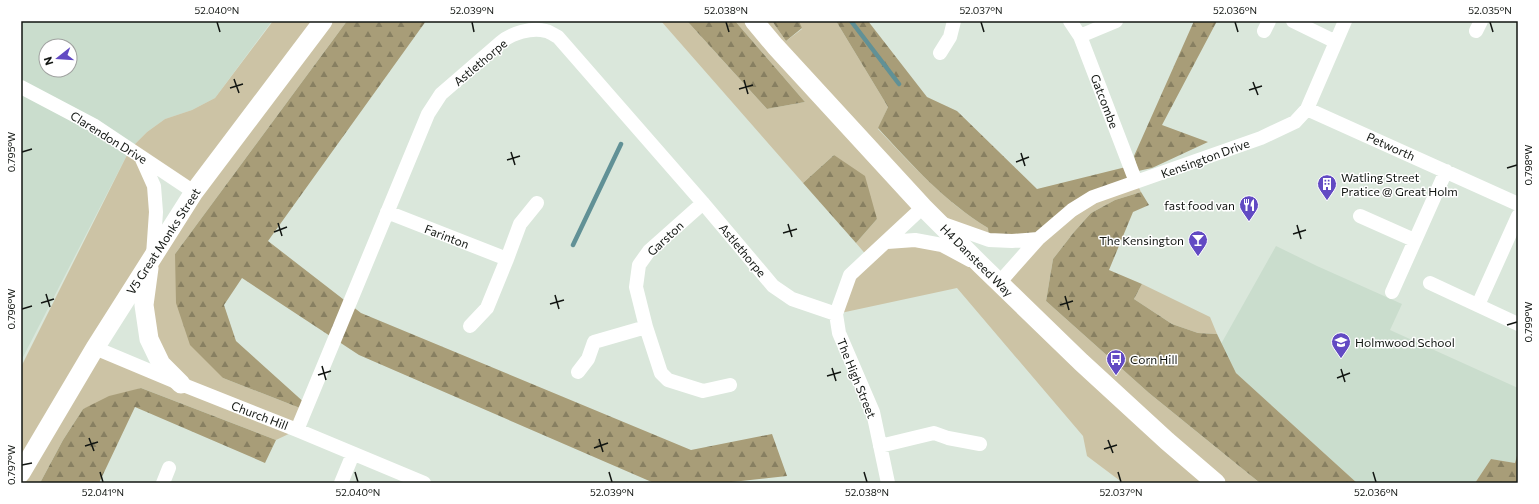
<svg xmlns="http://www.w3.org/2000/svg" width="1539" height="504" font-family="Commissioner,sans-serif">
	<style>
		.built { fill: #caddcd; fill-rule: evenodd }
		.grass { fill: #ccc3a5; fill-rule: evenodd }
		.forest { fill: url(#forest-firs) }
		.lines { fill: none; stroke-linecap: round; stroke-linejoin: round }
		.stream { stroke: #619196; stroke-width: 4.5 }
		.street { stroke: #fff; stroke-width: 14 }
		.secondary { stroke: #fff; stroke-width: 19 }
		.ticks { fill: none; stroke: #121612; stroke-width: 1.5 }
		.labels { text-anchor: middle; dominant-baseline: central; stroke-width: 3; stroke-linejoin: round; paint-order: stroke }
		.street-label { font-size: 12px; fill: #121612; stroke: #fff }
		.poi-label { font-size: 12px; fill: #121612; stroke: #fff; text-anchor: start }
		.neatline { fill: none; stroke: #121612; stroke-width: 1.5 }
		.ticks-label { font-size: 10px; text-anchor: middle; fill: #121612 }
	</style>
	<defs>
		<pattern id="forest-firs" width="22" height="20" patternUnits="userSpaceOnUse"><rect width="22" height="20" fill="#a89d78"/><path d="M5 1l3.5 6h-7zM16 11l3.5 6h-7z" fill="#877f61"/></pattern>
	</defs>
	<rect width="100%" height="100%" fill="#dae7db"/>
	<path class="built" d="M21,21H272L215,98L192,110L165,119L147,132L130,149L21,361ZM46,46H70V70H46Z
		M1276,246L1317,266L1402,304L1390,330L1518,388V452L1515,463L1491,459L1475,483H1357L1236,373L1221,344Z"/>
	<path class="grass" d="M273,21H347L175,254L223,378L305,410L297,430L276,440L141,388L83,409L63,440L40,483H21V367L130,149L147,132L165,119L192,110L215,98ZM142,157L194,193L153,257L154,186ZM149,264V339L180,384L95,348Z
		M661,21H689L688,22L767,109L805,102L735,21H772L786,41L802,29L799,21H836L888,107L878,129C912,165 945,202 988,228L989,240L923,207L887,241L942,245L999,283L1057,223L1136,182L1141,192L1115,200L1091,213L1074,232L1053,259L1046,301L1149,393L1260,483H1123L1087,456L1083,436L957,288L836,314L850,275L868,257L856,243L877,219L834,155L803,183Z
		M1142,284L1210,317L1217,334L1198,333L1172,324L1134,299Z"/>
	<path class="forest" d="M347,21H426L268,241L361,313L691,450L772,434L787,476L723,483H654L359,355L242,278L224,305L236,341L307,405L305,410L223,378L190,345L176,303L175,254Z
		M689,21H735L805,102L767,109L688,22Z
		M772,21H799L802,28L786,41Z
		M836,21H868L927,97L957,111L1037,189L1130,166L1136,182L1093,197L1038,239L989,240L988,228C945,202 912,165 878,128L888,107Z
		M1194,21H1217L1162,125L1208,142L1152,168L1138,171L1134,156Z
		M834,155L865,176L877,219L856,243L803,183Z
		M1141,192L1149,205L1133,212L1109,270L1142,284L1134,299L1172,324L1198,333L1217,334L1236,373L1357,483H1260L1149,393L1046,301L1053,259L1074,232L1091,213L1115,200Z
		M141,388L276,440L265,463L135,407L99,483H40L63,440L83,409L109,396Z
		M1518,452V483H1475L1491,459L1515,463Z"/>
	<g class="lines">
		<path class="stream" d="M851,21L899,84
			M573,245L621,144"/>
		<path class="street" d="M1070,21L1080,36L1136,182
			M1293,21L1336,42
			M1264,31L1269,21
			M1476,31L1481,21
			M1080,36L1116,21
			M940,53L950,37L954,21
			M21,87L95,126L194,192
			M1307,109L1518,204
			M141,157L154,186L156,212L153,255
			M703,203L649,251L639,265L636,287L646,327L661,373L668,380L703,391L730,385
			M387,212L507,259L520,224L537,203
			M1360,216L1414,240
			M941,223L989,240L1012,241L1038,239
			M887,242L915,240L942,245L970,260
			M999,283L1038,239L1072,210L1093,197L1261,138L1295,122L1307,109L1345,21
			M1430,283L1518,324
			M1392,292L1446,171
			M1478,305L1518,216
			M470,326L487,308L507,259
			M95,348L181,384L297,430L424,483
			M578,372L588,359L594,342L646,327
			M297,430L428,114L441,94L500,43C511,33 532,27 546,31C550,32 554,35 558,37L703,203L773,286L792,299L836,314
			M880,446L934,433L948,438L980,444
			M163,483L169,468
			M341,483L353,454
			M888,483L873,412L839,333L836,314L850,275L923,207"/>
		<path class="secondary" d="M754,21L775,46L923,207L981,265L1081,362L1167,441L1216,483
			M149,268L144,305L149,339L161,364L181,384
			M21,473L95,348L194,192L323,21"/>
	</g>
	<path class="ticks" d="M217,22L220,32M472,22L474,32M726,22L729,32M981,22L984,32M1235,22L1238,32M1490,22L1493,32M234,79L239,93M744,80L748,94M1253,82L1258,95M230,88L243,84M739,89L753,85M1249,90L1262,86M22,152L32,149M511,152L515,165M1021,153L1025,166M507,160L520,156M1016,162L1029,157M1507,168L1517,165M278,223L282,236M788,224L792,237M1297,225L1301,239M274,232L287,227M783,233L797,229M1293,234L1306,230M46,294L50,307M555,295L559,309M1065,296L1069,310M41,303L54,299M550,304L564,300M1060,305L1073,301M22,309L32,306M1507,325L1517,322M322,366L326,380M832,368L836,381M1341,369L1345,382M318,375L331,371M827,376L841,372M1337,378L1350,373M89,438L94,451M599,439L603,452M1108,440L1113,453M85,446L98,442M594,448L608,443M1104,449L1117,445M22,465L32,463M100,472L103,482M355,472L358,482M609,472L612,482M864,472L867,482M1118,472L1121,482M1373,472L1376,482"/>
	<defs>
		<symbol id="building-pin" viewBox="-11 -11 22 30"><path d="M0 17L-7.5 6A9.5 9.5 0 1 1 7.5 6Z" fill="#624ac3" stroke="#fff"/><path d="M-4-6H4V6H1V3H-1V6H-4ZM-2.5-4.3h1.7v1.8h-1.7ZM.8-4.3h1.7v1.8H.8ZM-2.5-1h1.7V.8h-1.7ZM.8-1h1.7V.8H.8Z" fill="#fff"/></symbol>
		<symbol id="restaurant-pin" viewBox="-11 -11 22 30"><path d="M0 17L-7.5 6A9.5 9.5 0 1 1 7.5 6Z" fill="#624ac3" stroke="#fff"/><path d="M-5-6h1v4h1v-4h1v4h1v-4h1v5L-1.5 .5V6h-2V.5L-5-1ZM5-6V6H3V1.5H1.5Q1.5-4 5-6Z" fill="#fff"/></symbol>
		<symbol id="bar-pin" viewBox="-11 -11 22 30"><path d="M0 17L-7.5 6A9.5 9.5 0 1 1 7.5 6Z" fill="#624ac3" stroke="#fff"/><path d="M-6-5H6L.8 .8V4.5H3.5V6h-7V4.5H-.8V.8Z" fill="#fff"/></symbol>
		<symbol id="school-pin" viewBox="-11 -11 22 30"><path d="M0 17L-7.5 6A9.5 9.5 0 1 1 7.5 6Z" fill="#624ac3" stroke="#fff"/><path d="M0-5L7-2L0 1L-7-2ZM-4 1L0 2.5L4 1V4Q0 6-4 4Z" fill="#fff"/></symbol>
		<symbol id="bus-pin" viewBox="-11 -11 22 30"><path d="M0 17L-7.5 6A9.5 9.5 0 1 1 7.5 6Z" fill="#624ac3" stroke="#fff"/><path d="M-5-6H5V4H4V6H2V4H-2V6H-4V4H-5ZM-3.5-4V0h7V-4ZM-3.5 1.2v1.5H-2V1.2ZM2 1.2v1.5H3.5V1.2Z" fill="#fff"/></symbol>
	</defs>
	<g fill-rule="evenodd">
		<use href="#building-pin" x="1316" y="173" width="22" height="30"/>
		<use href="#restaurant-pin" x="1238" y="194" width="22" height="30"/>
		<use href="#bar-pin" x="1187" y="229" width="22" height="30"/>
		<use href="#school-pin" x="1330" y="331" width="22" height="30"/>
		<use href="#bus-pin" x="1105" y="348" width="22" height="30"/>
	</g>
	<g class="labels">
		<g class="street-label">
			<text transform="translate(480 62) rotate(-40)">Astlethorpe</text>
			<text transform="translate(1105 101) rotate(69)">Gatcombe</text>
			<text transform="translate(109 137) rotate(32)">Clarendon Drive</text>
			<text transform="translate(1391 146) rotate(24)">Petworth</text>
			<text transform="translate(1205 158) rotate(-20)">Kensington Drive</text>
			<text transform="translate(447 236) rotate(21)">Farinton</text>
			<text transform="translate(665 238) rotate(-43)">Garston</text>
			<text transform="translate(163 241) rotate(-57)">V5 Great Monks Street</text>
			<text transform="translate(743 250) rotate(50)">Astlethorpe</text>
			<text transform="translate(977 260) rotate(45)">H4 Dansteed Way</text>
			<text transform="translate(857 378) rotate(68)">The High Street</text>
			<text transform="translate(260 415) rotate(21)">Church Hill</text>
		</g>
		<g class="poi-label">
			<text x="1341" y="177">Watling Street<tspan x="1341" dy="14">Pratice @ Great Holm</tspan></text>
			<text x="1235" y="205" text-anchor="end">fast food van</text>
			<text x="1184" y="240" text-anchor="end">The Kensington</text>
			<text x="1355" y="342">Holmwood School</text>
			<text x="1130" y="359">Corn Hill</text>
		</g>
	</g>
	<rect width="1539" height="504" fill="none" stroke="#ffffff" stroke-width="44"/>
	<g transform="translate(58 58) rotate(253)"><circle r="19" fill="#ffffff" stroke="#a0a2a0"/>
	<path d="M0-3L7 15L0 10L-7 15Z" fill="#624ac3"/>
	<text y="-6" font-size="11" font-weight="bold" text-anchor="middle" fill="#121612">N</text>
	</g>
	<rect x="22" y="22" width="1495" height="460" class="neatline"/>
	<g class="ticks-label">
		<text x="217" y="14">52.040°N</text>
		<text x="472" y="14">52.039°N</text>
		<text x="726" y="14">52.038°N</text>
		<text x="981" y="14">52.037°N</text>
		<text x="1235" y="14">52.036°N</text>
		<text x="1490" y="14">52.035°N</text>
		<text transform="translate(11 152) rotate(-90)" y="4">0.795°W</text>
		<text transform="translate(1528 165) rotate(-90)" y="4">0.798°W</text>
		<text transform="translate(11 309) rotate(-90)" y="4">0.796°W</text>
		<text transform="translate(1528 322) rotate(-90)" y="4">0.799°W</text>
		<text transform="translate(11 465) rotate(-90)" y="4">0.797°W</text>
		<text x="103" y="496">52.041°N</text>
		<text x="358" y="496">52.040°N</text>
		<text x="612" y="496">52.039°N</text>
		<text x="867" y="496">52.038°N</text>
		<text x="1121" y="496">52.037°N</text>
		<text x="1376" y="496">52.036°N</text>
	</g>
</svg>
